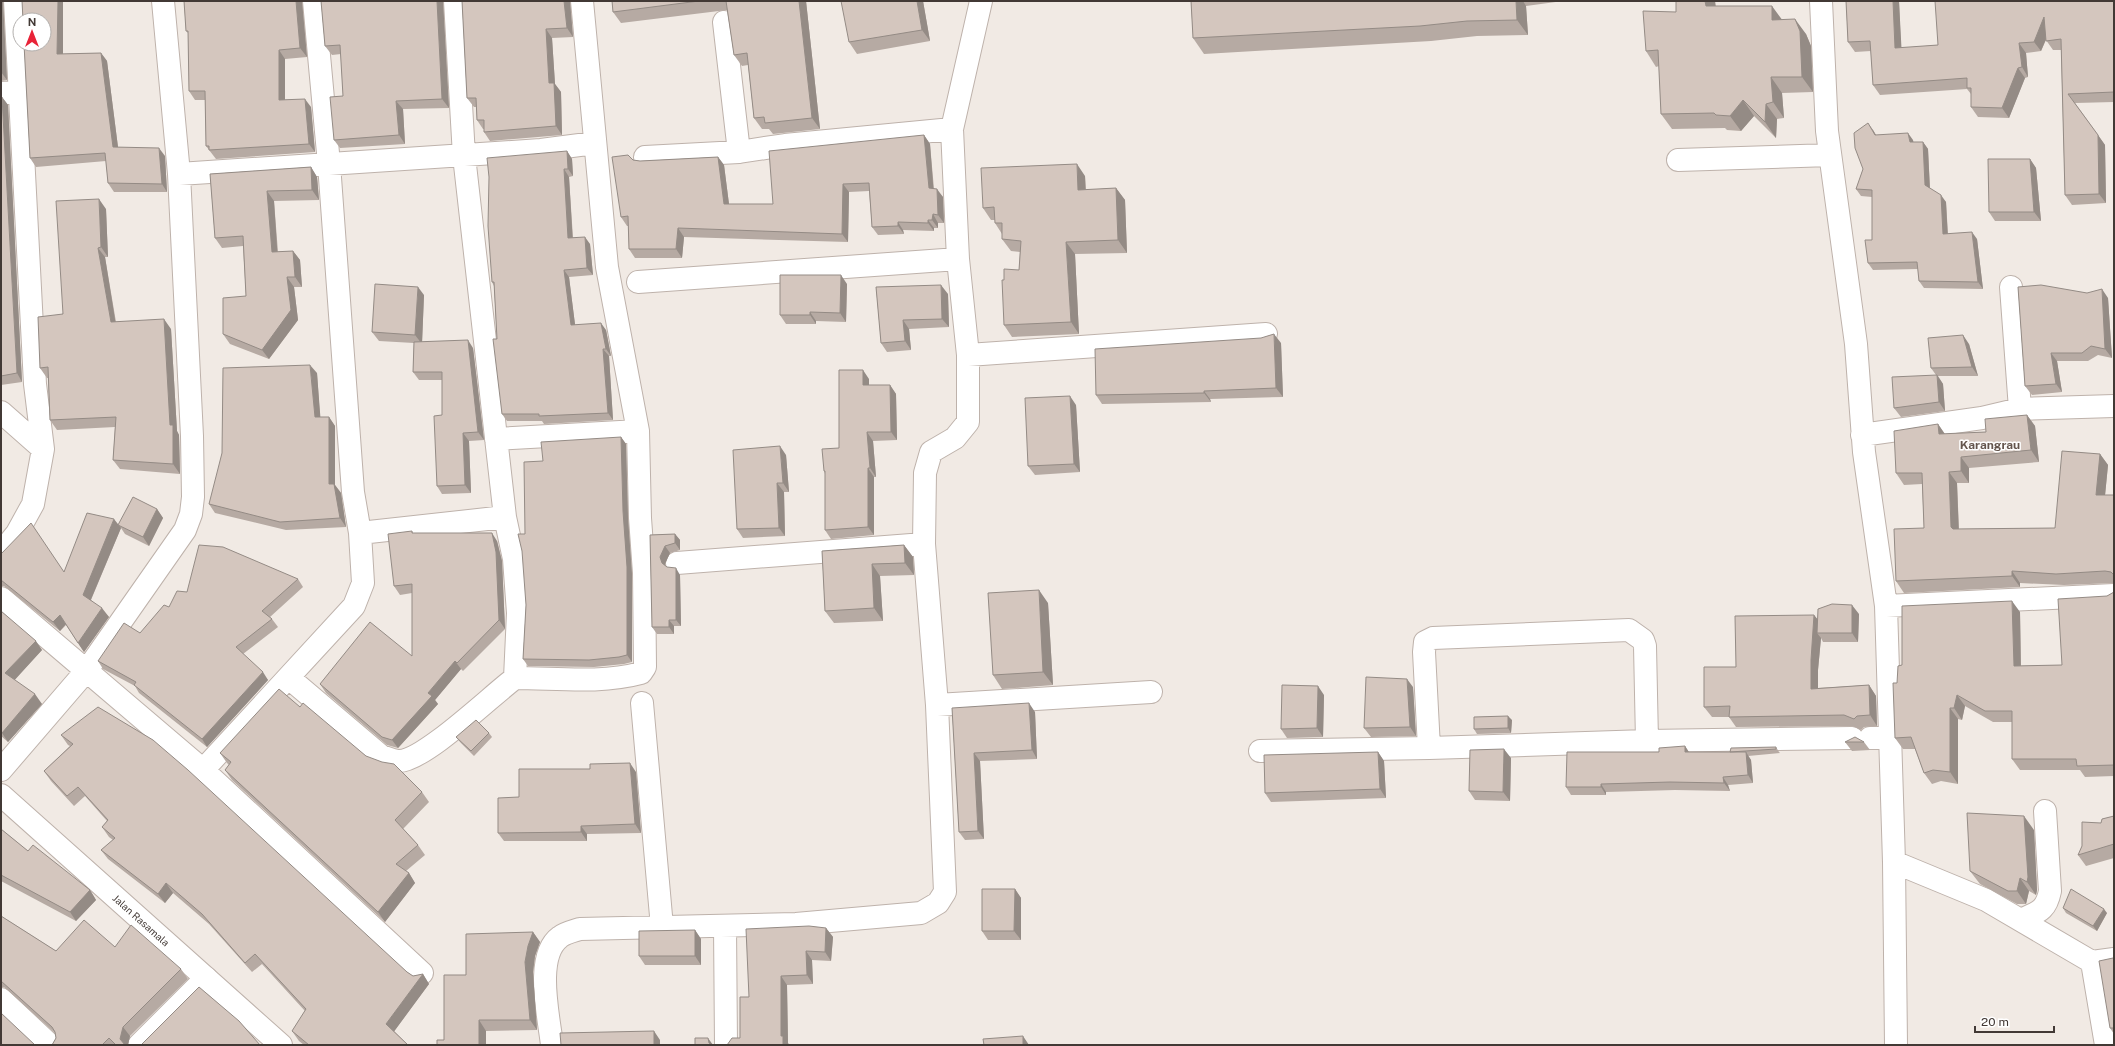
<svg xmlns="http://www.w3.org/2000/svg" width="2115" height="1046" font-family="'Public Sans',sans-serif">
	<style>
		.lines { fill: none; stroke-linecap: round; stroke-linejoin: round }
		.minor-casing { stroke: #beb2ab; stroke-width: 24 }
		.tertiary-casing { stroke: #beb2ab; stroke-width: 24 }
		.minor { stroke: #fff; stroke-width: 22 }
		.tertiary { stroke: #fff; stroke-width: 22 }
		.wall { fill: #b6aaa3 }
		.shaded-wall { fill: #948b85 }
		.building { fill: #d4c6be; stroke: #948b85 }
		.labels { text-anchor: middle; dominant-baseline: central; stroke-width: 3; stroke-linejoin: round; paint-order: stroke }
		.street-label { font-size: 10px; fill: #423935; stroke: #fff }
		.quarter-label { font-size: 12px; font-weight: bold; fill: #64554d; stroke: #fff }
	</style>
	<rect width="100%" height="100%" fill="#f1eae4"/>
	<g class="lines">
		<defs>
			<path id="minor" d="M1821,1L1827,131L1856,344L1864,452L1886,606L1894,862L1896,1045
				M724,22L739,152
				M1,93L20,92
				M645,157L739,152L785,145L952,129
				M1678,160L1830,155
				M179,174L541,150L595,143
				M638,282L958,259
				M2011,287L2020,409
				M968,355L1266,334
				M1,412L43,449
				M1862,435L1982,418L2020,409L2114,406
				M496,439L638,431
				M360,533L505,517
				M1,553L17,533L33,504L43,449L35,384L15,1
				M677,563L924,544
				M1,598L203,770L422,973
				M1886,606L2114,595
				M289,678L381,756C387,758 394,761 399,761C424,761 492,695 515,678L518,613L514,559L505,517L464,156L455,1
				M515,678C555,678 601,684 641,673L645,667L644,573L640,518L638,431L607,267L582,1
				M642,703L662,927
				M937,705L1151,692
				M1870,738H1890
				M1647,741L1645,646L1643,640L1629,630L1433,638L1425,642L1424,652L1429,748L1647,741L1852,738
				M1260,751L1429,748
				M1,770L87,670L185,530L191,514L193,497L192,436L179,174L163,1
				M203,770L354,606L363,583L360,533L353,492L329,164L314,1
				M1894,862L1986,900L2092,962L2114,959
				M2021,920C2038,912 2046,911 2050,891L2045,811
				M725,926L726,1045
				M2092,962L2106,1045
				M1,999L50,1045
				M139,1045L206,978
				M552,1045C549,1017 534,956 560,937C565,933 574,931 580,929L796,924L921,913L938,903L945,892L937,705L924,544L925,473L931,452L955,438L968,422V355L958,259L952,129L981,1"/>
			<g id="tertiary">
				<path id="s1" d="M1,795L281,1045"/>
			</g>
		</defs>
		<use href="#minor" class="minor-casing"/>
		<use href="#tertiary" class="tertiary-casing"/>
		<use href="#minor" class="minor"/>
		<use href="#tertiary" class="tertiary"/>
	</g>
	<path class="wall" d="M1,1H3L7,80L1,81Z
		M22,1H63V54L101,53L107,61L118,147L165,156L167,192H114L108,183L106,161L36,167L30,158Z
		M184,1H302L307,57L285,59V100L311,107L315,152L216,159L206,146L205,100H195L189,91L188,33L186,31Z
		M321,1H443L449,108L403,109L405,144L340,148L334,140L343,96L341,54L332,55L325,46Z
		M462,1H570L573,37L552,38L555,84L561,92L562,135L490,141L484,132V129H483L477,120L476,107H474L467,98Z
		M612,1H806L820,129L773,134L769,129H762L754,118L748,65L742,66L734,55L727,10L621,23L613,12Z
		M923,1L930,41L857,54L849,42Z
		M1191,1H1563L1526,6L1528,35L1477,36L1431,41L1204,54L1193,38Z
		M1676,1H1715L1716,6L1781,19L1806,34L1811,46L1813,92L1782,93L1784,118L1777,119L1776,138L1754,116L1741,131L1727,130L1725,128L1672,129L1661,114L1659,66L1656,67L1646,51L1676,12Z
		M1846,1H1899L1901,48L1938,45L2114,1V102L2075,103L2105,145L2106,203L2072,205L2065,195L2061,50H2053L2046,40L2041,51L2026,53L2028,77L2025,78L2009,118L1978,117L1971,107V94L1967,89L1880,95L1873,85L1871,51L1855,52L1848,42Z
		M1,97H2L8,105L22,382L1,385Z
		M1873,130L1876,135L1913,140V142H1923L1928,149L1930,188L1946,202L1948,234L1977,239L1983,289L1924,288L1919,281L1918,269L1873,270L1868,263L1872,240V197L1861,196L1856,189L1863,169Z
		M924,135L930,144L934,189L943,197L944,223H938V228H934V231L903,230L904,234L878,235L872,227L869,191L849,192L848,242L684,237L682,258H635L629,249L628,226H627L621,217L633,160L640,161L718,157L724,165L729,204H773Z
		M567,151L572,159L573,176L569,177L573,238L590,244L593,275L569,277L575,325L606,330L611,356H609L613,420L544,424L542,421H507L502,414L497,339L494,286L492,282Z
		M2030,159L2036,168L2041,221H1995L1989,212Z
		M311,167L317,177L319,200L274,201L278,252L293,251L300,260L302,287H294L298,320L269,359L230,344L223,334L246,296L243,246L222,248L215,238L210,174Z
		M1085,176L1086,190L1116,188L1125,200L1127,253L1075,254L1079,334L1012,337L1004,325V280L1019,270L1020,252L1011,251L1002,239V234L995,223V220H991L983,208Z
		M106,209L108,257H105L116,322L171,329L177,431L179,435L180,474L120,469L113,460L115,427L57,430L50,420L48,378H47L40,368Z
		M847,284L846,322L816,321V324H786L780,315Z
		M876,287L948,294L949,327L909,329L911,350L887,352L881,343Z
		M2018,287L2108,298L2112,358L2098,355L2088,361H2057L2062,392L2032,395L2025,386Z
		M424,295L422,342L473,348L484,440L469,441L471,493L442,494L437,486L442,415V380H419L413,372L414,343L379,341L372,332Z
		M1281,343L1283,397L1210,399L1211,402L1102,404L1096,395Z
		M1969,344L1978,376H1938L1943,384L1945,411L1901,417L1894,408L1936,375L1931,368Z
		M317,373L320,417H329L335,426V485L341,493L346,527L286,530L215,513L209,504Z
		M869,379V385H890L896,394L897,440L873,441L876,477H874V535L831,539L825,530V474L824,471L839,448Z
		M1076,405L1080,472L1035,475L1028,466Z
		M2027,415L2035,426L2039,462L1969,468V483H1957L1959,529L2055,528L2100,454L2108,465L2105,495H2114V583L2064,585L2020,583V587L1904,593L1896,581L1924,528L1922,484L1904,485L1896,473L1938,424L1945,434L1986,432Z
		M621,437L626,444L628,518L632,574V662L624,664L594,667L528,666L523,659L526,605L525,534Z
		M786,455L789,492H784L785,536L743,538L737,529Z
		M157,509L163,518L149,546L125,534L121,528L91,600L109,617L84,652L66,625L60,631L4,586H1V554L64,572L118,525Z
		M412,531L413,533L497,541L502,561L505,629L463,671L461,669L435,700L438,704L398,748L387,745L326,693L320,684L412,656V593L400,595L394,586Z
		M675,534L680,540V550L670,553L665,564V566L680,575L681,626H674V634H657L652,627L650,535Z
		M904,545L913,557L914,575L880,576L883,621L834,623L825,611L822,551Z
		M298,579L303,587L270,617L272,619L278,627L243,654L268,680L207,747L139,693L135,686L103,669L98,661L140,633L187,592Z
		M2114,592V776L2085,777L2080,770H2020L2012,759V722H1993L1965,706L1962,720L1958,719V784L1941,781L1932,784L1924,773L1915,749H1903L1895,738L1897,683L1902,665L2020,612L2021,666L2062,665L2107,596Z
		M1048,603L1053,685L1002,689L993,675Z
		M1,611L42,650L14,680L42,704L8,742L1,736Z
		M1859,614L1858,642H1823L1821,638L1818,670V688L1869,685L1876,696L1877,726L1864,727L1861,730L1852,726L1736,727L1729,717H1712L1704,707L1736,667L1814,615L1818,620Z
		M1413,687L1416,736L1371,737L1364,728Z
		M1324,695L1323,737L1287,738L1281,729Z
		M300,707L366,756L422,792L429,802L403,829L418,845L425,855L406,871L409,873L415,883L385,922L232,780L225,770L229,765L227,763L220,753Z
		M952,708L1035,712L1037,759L980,761L984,839L965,840L959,832Z
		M1512,720L1511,733L1477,734L1474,729Z
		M489,733L492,737L474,756L460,742L456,737Z
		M61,735L407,972L413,976L423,974L429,984L394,1031L408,1045H304L299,1041L292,1031L305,1011L262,964L252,972L209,924L173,893L165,903L108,859L101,850L113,840L109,837L102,827L107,821L85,796L74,806L51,781L44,771L70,746L68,745Z
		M1845,742H1864L1870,750L1852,751Z
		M1685,746L1689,752H1730L1776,747L1779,752L1780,753L1748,756L1751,760L1753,783L1728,785L1730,791L1675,790L1606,792V795H1571L1566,787L1659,752Z
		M1378,752L1384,761L1386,798L1271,802L1265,793Z
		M1511,758L1510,801L1475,800L1469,791Z
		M636,772L641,833L587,834V841H504L498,833L519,797Z
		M2114,816V858L2086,866L2078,855L2101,823Z
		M1,829L28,851L90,890L96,900L76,921L1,881Z
		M2034,830L2037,890L2036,895L2029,891L2026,904H2017L1980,884L1970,871Z
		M1015,889L1021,898V940H988L982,931Z
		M2063,908L2107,913L2097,931L2066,913Z
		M1,916L56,951L115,947L181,969L188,979L130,1036L128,1045H52L56,1038L55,1033L4,987H1Z
		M826,928L833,937L831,961L812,960L813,984L787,985L788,1043L789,1045H727L740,1038L749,997Z
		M695,930L701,939V965H645L639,956Z
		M533,932L540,942L535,956L533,972L537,1030L486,1031V1045L444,1040L466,975Z
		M2114,957V1034L2110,1028L2113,958Z"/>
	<path class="shaded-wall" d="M1,1H3L7,80L1,72Z
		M58,1H63V63L57,54Z
		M296,1H302L307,57L300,48Z
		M437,1H443L449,108L442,99Z
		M564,1H570L573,37L567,28Z
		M799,1H806L820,129L812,118Z
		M917,1H923L930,41L922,30Z
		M1516,1H1523L1526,6L1528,35L1517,20Z
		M1705,1H1715L1716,21L1706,6Z
		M1893,1H1899L1902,58L1895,48Z
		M1772,6L1783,21L1772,20Z
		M2044,17L2051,27L2041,51L2034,42Z
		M1795,19L1806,34L1811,46L1813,92L1802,77Z
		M546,29L552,38L555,84L561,92L562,135L556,126L549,83Z
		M2019,43L2026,53L2028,77L2022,67Z
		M279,50L285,59V109L279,100Z
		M101,53L107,61L119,155L113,147Z
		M2018,68L2025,78L2009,118L2002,108Z
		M1771,77L1782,93L1784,118L1773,102Z
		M2,97L8,105L22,382L17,373Z
		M305,99L311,107L315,152L309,144Z
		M1743,100L1754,116L1741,131L1730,116Z
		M396,101L403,109L405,144L399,135Z
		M1766,104L1777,119L1776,138L1765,122Z
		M1868,123L1873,130L1880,142L1875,135Z
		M1908,133L1913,140L1915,149L1910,142Z
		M924,135L930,144L934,197L929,188Z
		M2098,135L2105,145L2106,203L2099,194Z
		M1923,142L1928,149L1930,192L1925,185Z
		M159,148L165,156L167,192L162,184Z
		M567,151L572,159L573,176L568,169Z
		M718,157L724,165L730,212L724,204Z
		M2030,159L2036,168L2041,221L2034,212Z
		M1077,164L1085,176L1086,202L1078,190Z
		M311,167L317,177L319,200L312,190Z
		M564,169L569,177L573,245L568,238Z
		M843,184L849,192L848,242L842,234Z
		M1116,188L1125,200L1127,253L1118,240Z
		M937,189L943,197L944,223L938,215Z
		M267,191L274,201L278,262L272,252Z
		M1941,195L1946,202L1948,241L1943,234Z
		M99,199L106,209L108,257L101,247Z
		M933,214L938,223V228L932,220Z
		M928,220L934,228V231L928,223Z
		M898,222L903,230L904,234L898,226Z
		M678,228L684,237L682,258L676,249Z
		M1972,232L1977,239L1983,289L1978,282Z
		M585,237L590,244L593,275L587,268Z
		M1066,242L1075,254L1079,334L1071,322Z
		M98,248L105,257L117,332L111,322Z
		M293,251L300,260L302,287L295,277Z
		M564,270L569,277L576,332L571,325Z
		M841,275L847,284L846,322L840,313Z
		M287,277L294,287L298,320L269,359L262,350Z
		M941,285L948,294L949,327L942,319Z
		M418,287L424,295L422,344L415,335Z
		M2102,289L2108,298L2112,358L2105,349Z
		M810,312L816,321V324L810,315Z
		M164,319L171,329L177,431L179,435L180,474L173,464L170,425Z
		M903,320L909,329L911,350L905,341Z
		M601,323L606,330L611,356L606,349Z
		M1274,334L1281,343L1283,397L1276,388Z
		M1963,335L1969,344L1978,376L1972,367Z
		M468,340L473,348L484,440L478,432Z
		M603,349L609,356L613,420L608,413Z
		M2051,353L2057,361L2062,392L2056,384Z
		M310,365L317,373L321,425L315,417Z
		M863,370L869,379V394L863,385Z
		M1937,375L1943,384L1945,411L1939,402Z
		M890,385L896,394L897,440L891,432Z
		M1204,391L1210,399L1211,402L1204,393Z
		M1070,396L1076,405L1080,472L1074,464Z
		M2027,415L2035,426L2039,462L2031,450Z
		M329,417L335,426V485L341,493L346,527L340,518L329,484Z
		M1938,424L1946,436L1939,434Z
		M867,432L873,441L876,477L870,468Z
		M463,433L469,441L471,493L465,485Z
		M621,437L626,444L628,518L632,574V662L627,655Z
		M780,446L786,455L789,492L783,483Z
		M2100,454L2108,465L2104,506L2096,495Z
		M1961,457L1969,468V483L1961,471Z
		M868,468L874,477V535L868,527Z
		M1949,472L1957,483L1959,538L1951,527Z
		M777,483L784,492L785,536L779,528Z
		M157,509L163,518L149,546L143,537Z
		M114,519L121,528L89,604L83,595Z
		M492,533L497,541L502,561L505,629L499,620Z
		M675,534L680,540V550L675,543Z
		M904,545L913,557L914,575L905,563Z
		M665,546L670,553L665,564L667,570L662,563L660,557Z
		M872,564L880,576L883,621L874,608Z
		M676,568L680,575L681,626L676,620Z
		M2012,571L2020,583V587L2012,576Z
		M1039,590L1048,603L1053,685L1043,672Z
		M2012,601L2020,612L2021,678L2014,666Z
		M1852,605L1859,614L1858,642L1852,633Z
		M102,608L109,617L84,652L78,643Z
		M60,615L66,624L60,631L53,622Z
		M1814,615L1822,625L1817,633L1821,638L1818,670V699L1811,689V660Z
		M669,620L674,626V634L669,627Z
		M36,641L42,650L12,683L5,673Z
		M455,661L461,669L435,700L438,704L398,748L392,740L428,693Z
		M263,672L268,680L207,747L202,739Z
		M1407,679L1413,687L1416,736L1410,727Z
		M1869,685L1876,696L1877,726L1870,715Z
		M1318,686L1324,695L1323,737L1317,728Z
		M35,694L42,704L8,742L2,733Z
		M1957,695L1965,706L1962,720L1954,708Z
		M1029,703L1035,712L1037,759L1032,750Z
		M1950,708L1958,719V784L1950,772Z
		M1508,716L1512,720L1511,733L1508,728Z
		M1685,746L1690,754L1685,752Z
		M1504,749L1511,758L1510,801L1503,792Z
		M1378,752L1384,761L1386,798L1380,789Z
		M1746,752L1751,760L1753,783L1748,775Z
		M974,753L980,761L984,839L978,831Z
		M630,763L636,772L641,833L635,824Z
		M1723,777L1728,785L1730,791L1724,783Z
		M1601,784L1606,792V795L1601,787Z
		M2024,816L2034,830L2037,890L2036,895L2027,882Z
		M581,826L587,834V841L581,832Z
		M409,873L415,883L385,922L378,912Z
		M2020,878L2029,891L2026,904L2017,891Z
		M166,883L173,893L165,903L158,894Z
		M1015,889L1021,898V940L1014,931Z
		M90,890L96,900L76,921L70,912Z
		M2104,909L2107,913L2097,931L2093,926Z
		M826,928L833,937L831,961L825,952Z
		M695,930L701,939V965L695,956Z
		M533,932L540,942L535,956L533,972L537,1030L530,1020L525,962L528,946Z
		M806,951L812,960L813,984L807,975Z
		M423,974L429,984L393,1033L386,1024Z
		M781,976L787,985L788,1043L789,1045H783L781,1036Z
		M479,1020L486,1031V1045H479Z
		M123,1027L130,1036L128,1045H124L120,1039Z
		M654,1031L660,1040V1045H654Z
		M1023,1036L1029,1045H1023Z
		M708,1038L713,1045H711L709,1043Z"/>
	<path class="building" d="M22,1H58L57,54L101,53L113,147L159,148L162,184L108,183L105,153L30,158L24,44H44V20H23Z
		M184,1H296L300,48L279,50V100L305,99L309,144L209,150V146H206L205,91H189L188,31H186Z
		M321,1H437L442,99L396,101L399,135L334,140L330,97L343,96L340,45L325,46Z
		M462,1H564L567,28L546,29L549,83H554L556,126L484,132V120H477L476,98H467Z
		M612,1H699L613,12Z
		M726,1H799L812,118L765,123L764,117L754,118L747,53L734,55Z
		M841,1H917L922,30L849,42Z
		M1191,1H1516L1517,20L1467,21L1420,26L1193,38Z
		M1676,1H1705L1706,6H1772V20L1795,19L1800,31L1802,77H1771L1773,102L1766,104L1765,122L1743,100L1730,116L1716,115L1714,113L1661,114L1658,50L1646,51L1643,11L1676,12Z
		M1846,1H1893L1895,48L1938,45L1935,1H2114V92L2068,94L2098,135L2099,194L2065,195L2061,39L2046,41L2044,17L2034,42L2019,43L2022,67L2018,68L2002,108L1971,107V88H1967V78L1873,85L1870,41L1848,42Z
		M1,97H2L17,373L1,376Z
		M1868,123L1875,135L1908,133L1910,142H1923L1925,185L1941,195L1943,234L1972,232L1978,282L1919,281L1917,262L1868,263L1865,240H1872V190L1856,189L1863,169L1855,148L1854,133Z
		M924,135L929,188L937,189L938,215L933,214L932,220H928V223L898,222V226L872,227L869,183L843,184L842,234L678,228L676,249H629L628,216L621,217L612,157L628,155L633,160L640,161L718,157L724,204H773L769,151Z
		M567,151L568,169H564L568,238L585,237L587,268L564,270L571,325L601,323L606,349H603L608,413L539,416V414H502L493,339H497L494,282H492L488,226L489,177L487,158Z
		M1988,159H2030L2034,212H1989Z
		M1077,164L1078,190L1116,188L1118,240L1066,242L1071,322L1004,325L1002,280H1004V269L1019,270L1021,241L1002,239V223H995L994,207L983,208L981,168Z
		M311,167L312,190L267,191L272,252L293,251L295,277H287L291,310L262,350L223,334V298L246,296L243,236L215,238L210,174Z
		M99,199L101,247L98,248L111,322L164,319L170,425H173V464L113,460L116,417L50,420L48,367L40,368L38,317L63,314L56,201Z
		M780,275H841L840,313L810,312V315H780Z
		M375,284L418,287L415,335L372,332Z
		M941,285L942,319L903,320L905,341L881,343L876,287Z
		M2041,285L2087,293L2102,289L2105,349L2091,346L2082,353H2051L2056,384L2025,386L2018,287Z
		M1274,334L1276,388L1204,391V393L1096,395L1095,349L1261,338Z
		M1963,335L1972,367L1931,368L1928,338Z
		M468,340L478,432L463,433L465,485L437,486L434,416L442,415V372H413L414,342Z
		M310,365L315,417H329V484H334L340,518L280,522L209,504L222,453L223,368Z
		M839,370H863V385H890L891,432H867L870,468H868V527L825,530V471H824L822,449L839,448Z
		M1937,375L1939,402L1894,408L1892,377Z
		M1070,396L1074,464L1028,466L1025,398Z
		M2027,415L2031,450L1961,457V471L1949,472L1951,527L1953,529L2055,528L2062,451L2100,454L2096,495H2114V575L2111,572L2105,571L2056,574L2012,571V576L1896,581L1894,529L1924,528L1922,473H1896L1894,431L1938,424L1939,434L1986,432L1985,419Z
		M621,437L623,511L627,567V655L619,657L589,660L523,659L526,605L522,551L518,534H525L524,462L543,461L541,442Z
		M780,446L783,483H777L779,528L737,529L733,450Z
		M133,497L157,509L143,537L118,525Z
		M87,513L114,519L83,595L102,608L78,643L60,615L53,622L1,580V554L31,523L64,572Z
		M412,531V533H492L496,552L499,620L457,663L455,661L428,693L432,696L392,740L382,737L320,684L370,622L412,656V584L394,586L388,534Z
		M675,534V543L665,546L660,557L662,563L667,567L676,568V620H669V627H652L650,535Z
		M199,545L223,547L298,579L262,611L272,619L236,647L263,672L202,739L134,685L136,682L98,661L124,623L140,633L164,605L169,607L177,591L187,592Z
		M904,545L905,563L872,564L874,608L825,611L822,551Z
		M1039,590L1043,672L993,675L988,593Z
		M2114,592V765L2077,766L2076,759H2012V711H1985L1957,695L1954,708H1950V772L1933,770L1924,773L1911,737L1895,738L1893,683H1897L1898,666L1902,665V606L2012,601L2014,666L2062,665L2058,599L2107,596Z
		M1832,604L1852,605V633H1817L1818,609Z
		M1,611L36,641L5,673L35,694L2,733L1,732Z
		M1814,615L1811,660V689L1869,685L1870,715L1857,716L1854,719L1844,715L1729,717L1730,706L1704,707V667H1736L1735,616Z
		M1366,677L1407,679L1410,727L1364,728Z
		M1282,685L1318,686L1317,728L1281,729Z
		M279,689L300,707L303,703L366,756L382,762L394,764L422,792L395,820L418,845L396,864L409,873L378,912L225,770L231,762L220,753Z
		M1029,703L1032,750L974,753L978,831L959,832L952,708Z
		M98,707L153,740L188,770L407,972L413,976L423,974L386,1024L408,1045H309L292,1031L306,1009L255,954L245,963L202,914L166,883L158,894L101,850L115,838L102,827L108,820L78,787L67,796L44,771L73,744L61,735Z
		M1508,716V728L1474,729V717Z
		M476,720L489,733L471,751L456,737Z
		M1855,737L1864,742H1845Z
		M1685,746V752H1746L1748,775L1723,777L1724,783L1670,782L1601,784V787H1566L1567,752H1659V748Z
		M1776,747V749L1730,752L1731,748Z
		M1504,749L1503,792L1469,791L1470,750Z
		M1378,752L1380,789L1265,793L1264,755Z
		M630,763L635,824L581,826V832L498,833V798L519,797V769H590V764Z
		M1967,813L2024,816L2028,877L2027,882L2020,878L2017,891H2008L1970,871Z
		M2114,816V844L2078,855L2082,846V822L2101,823L2102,819Z
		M1,829L28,851L33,845L90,890L70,912L1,875Z
		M982,889H1015L1014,931H982Z
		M2071,889L2104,909L2093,926L2063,908Z
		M1,916L56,951L84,920L115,947L131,925L181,969L123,1027L120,1039L125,1045H116L109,1038L102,1045H52L56,1038L55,1032L52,1027L1,981Z
		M809,926L826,928L825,952L806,951L807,975L781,976V1036H783V1045H727L732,1038H740V997H749L746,929Z
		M695,930V956H639V931Z
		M533,932L528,946L525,962L530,1020H479V1045H437V1040H444V975H466V934Z
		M2114,957V1028H2110L2099,961L2113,958Z
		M199,987L239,1021L260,1045H141Z
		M1,1013L35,1045H1Z
		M654,1031V1045H561L560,1033Z
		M1023,1036V1045H984L983,1039Z
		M695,1038H708L709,1043L712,1045H695Z"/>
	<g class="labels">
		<g class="street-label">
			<text stroke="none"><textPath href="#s1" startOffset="188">Jalan Rasamala</textPath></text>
		</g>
		<g class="quarter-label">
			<text x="1990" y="445">Karangrau</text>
		</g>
	</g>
	<rect width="2115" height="1046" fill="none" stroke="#423935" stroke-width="4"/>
	<g transform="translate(32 32)"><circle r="19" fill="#ffffff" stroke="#b3b0ae"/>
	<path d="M0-3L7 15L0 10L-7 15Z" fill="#e82338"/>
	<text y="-6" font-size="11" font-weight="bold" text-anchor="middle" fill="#423935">N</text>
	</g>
	<path d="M1975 1026v6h79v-6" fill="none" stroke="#423935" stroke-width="2"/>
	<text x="1981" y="1026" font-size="12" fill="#423935" stroke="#ffffff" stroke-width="3" paint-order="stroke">20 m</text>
</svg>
